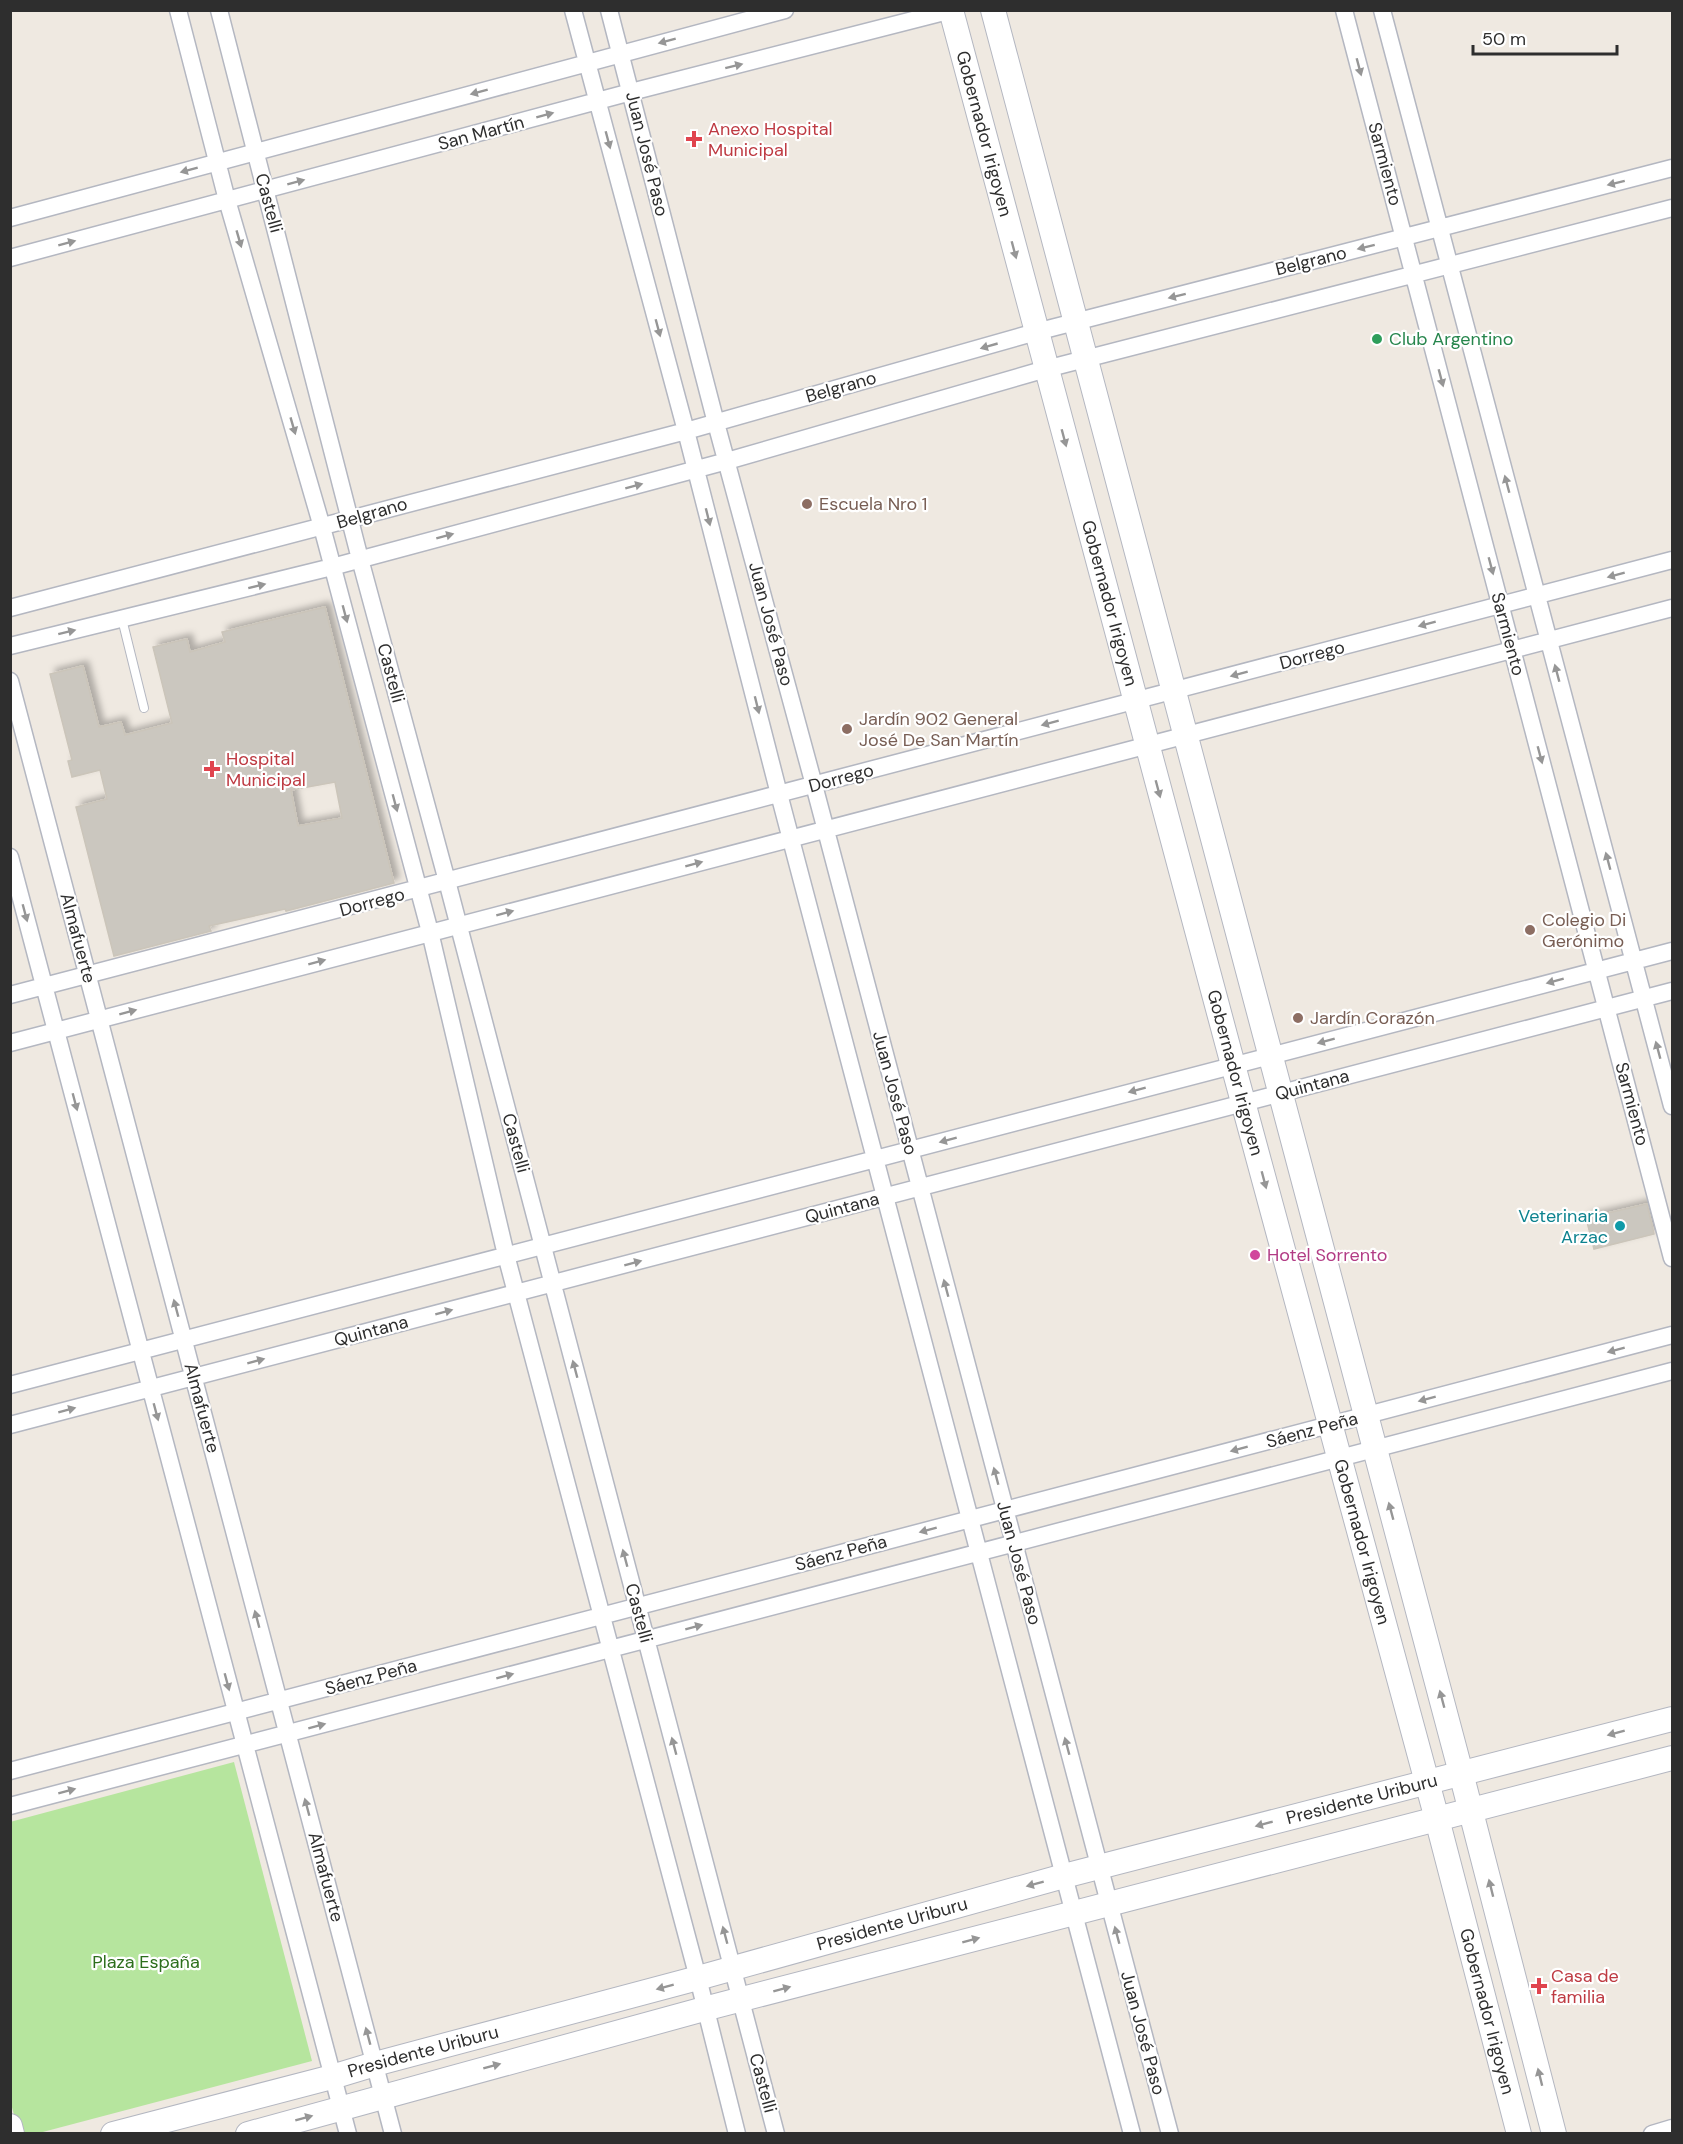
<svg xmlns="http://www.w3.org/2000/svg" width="1683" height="2144" font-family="'DM Sans',sans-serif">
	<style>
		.green { fill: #b6e59e }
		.building { fill: #cbc7bf; stroke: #cbc5ba; stroke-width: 1.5; fill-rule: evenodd; filter: url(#shadow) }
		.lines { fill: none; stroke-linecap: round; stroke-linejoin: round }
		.lane-casing { stroke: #b4b7c1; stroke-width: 10 }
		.street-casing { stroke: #b4b7c1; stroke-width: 19 }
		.secondary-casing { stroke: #b4b7c1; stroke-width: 26 }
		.lane { stroke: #fff; stroke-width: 8 }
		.street { stroke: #fff; stroke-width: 16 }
		.secondary { stroke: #fff; stroke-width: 24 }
		.oneway { fill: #969696 }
		.health-dot { fill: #e0444e; stroke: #fff; stroke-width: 2 }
		.leisure-dot { fill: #2e9e5b; stroke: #fff; stroke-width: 2 }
		.education-dot { fill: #8d6e63; stroke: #fff; stroke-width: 2 }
		.culture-dot { fill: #0f9aa8; stroke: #fff; stroke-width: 2 }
		.hotel-dot { fill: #d1479c; stroke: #fff; stroke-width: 2 }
		.labels { text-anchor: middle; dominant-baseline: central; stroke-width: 4.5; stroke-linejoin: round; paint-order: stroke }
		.health-label { font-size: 18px; fill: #be3a42; stroke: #fff; text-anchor: start }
		.street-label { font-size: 18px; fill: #2e2e2e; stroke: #fff }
		.leisure-label { font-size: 18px; fill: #27864d; stroke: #fff; text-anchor: start }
		.education-label { font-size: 18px; fill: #785e54; stroke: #fff; text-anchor: start }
		.culture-label { font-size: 18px; fill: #0d838f; stroke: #fff; text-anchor: end }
		.hotel-label { font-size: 18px; fill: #b23c85; stroke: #fff; text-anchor: start }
		.park-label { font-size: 18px; fill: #2c6e1b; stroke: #fff }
	</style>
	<defs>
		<filter id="shadow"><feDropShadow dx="5" dy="-5" stdDeviation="3" flood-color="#0004"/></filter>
	</defs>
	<rect width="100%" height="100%" fill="#efe9e1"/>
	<path class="green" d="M234,1762L312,2061L39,2133H19L10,2100V1822Z"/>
	<path class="building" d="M325,607L394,883L286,911L285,909L209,926L211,931L114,956L76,807L107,799L100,770L72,777L68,761L72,760L50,674L83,666L99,727L121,722L125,735L172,723L153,647L187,639L190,652L225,642L222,632ZM335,782L342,818L298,826L291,790Z
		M1647,1204L1654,1234L1594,1249L1586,1218Z"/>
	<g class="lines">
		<defs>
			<path id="lane" d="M122,619L144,708"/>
			<path id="street" d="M178,10L227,200L322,527L430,932L506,1255L698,1978L737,2134
				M219,10L360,559L447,881L776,2134
				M573,10L686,431L779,794L1132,2134
				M609,10L716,423L814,785L1170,2134
				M1344,10L1672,1258
				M1382,10L1672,1106
				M10,218L785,10
				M10,258L631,92L952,10
				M10,608L686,431L1036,332L1672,168
				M10,646L332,567L727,461L1046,369L1672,208
				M10,681L393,2134
				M10,857L348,2134
				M10,995L1672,560
				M10,1043L1672,608
				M10,1385L1672,951
				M10,1425L1672,991
				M10,1771L1672,1335
				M10,1806L1672,1371
				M1652,2134L1672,2128"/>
			<g id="secondary">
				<path id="s1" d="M951,10L1233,1065L1437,1819L1519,2134"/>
				<path d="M993,10L1461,1773L1554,2134"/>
				<path d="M10,2126L12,2134"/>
				<path id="s2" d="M113,2134L332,2077L375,2064L698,1978L1064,1876L1672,1719"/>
				<path d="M248,2134L704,2009L1672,1758"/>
			</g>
		</defs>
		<use href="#lane" class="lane-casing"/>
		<use href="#street" class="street-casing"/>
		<use href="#secondary" class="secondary-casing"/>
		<use href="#lane" class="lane"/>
		<use href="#street" class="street"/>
		<use href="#secondary" class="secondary"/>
	</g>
	<defs><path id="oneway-solid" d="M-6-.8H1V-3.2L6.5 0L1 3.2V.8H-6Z" transform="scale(1.5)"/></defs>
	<g class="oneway">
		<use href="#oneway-solid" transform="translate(667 41) rotate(165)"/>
		<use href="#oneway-solid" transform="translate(734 66) rotate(-14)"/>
		<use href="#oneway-solid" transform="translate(1359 67) rotate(75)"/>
		<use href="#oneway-solid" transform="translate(479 92) rotate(165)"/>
		<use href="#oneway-solid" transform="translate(545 115) rotate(-15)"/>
		<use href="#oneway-solid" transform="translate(608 140) rotate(75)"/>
		<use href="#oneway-solid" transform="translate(189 170) rotate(165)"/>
		<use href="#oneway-solid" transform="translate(296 182) rotate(-15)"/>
		<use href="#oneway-solid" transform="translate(1616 183) rotate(166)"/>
		<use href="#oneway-solid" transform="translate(239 239) rotate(74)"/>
		<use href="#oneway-solid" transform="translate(67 243) rotate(-15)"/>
		<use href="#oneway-solid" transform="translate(1366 247) rotate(166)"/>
		<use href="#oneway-solid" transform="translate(1014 250) rotate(75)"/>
		<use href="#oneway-solid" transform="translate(1177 296) rotate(166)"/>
		<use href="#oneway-solid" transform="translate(658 328) rotate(75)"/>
		<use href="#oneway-solid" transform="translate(989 346) rotate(164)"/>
		<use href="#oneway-solid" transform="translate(1441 378) rotate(75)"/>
		<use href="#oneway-solid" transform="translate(293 426) rotate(74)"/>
		<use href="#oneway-solid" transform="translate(1064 438) rotate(75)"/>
		<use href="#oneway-solid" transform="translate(1507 484) rotate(-105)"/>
		<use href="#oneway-solid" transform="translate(634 486) rotate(-15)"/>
		<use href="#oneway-solid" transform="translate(708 517) rotate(76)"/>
		<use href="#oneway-solid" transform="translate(445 536) rotate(-15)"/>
		<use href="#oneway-solid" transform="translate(1491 566) rotate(75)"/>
		<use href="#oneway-solid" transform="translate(1616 575) rotate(165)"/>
		<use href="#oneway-solid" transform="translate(257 586) rotate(-14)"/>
		<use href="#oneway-solid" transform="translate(345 614) rotate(75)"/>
		<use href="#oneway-solid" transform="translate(1427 624) rotate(165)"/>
		<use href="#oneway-solid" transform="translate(67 632) rotate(-14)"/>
		<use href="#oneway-solid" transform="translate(1557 673) rotate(-105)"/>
		<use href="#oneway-solid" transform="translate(1239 674) rotate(165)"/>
		<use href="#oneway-solid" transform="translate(757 705) rotate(76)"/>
		<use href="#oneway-solid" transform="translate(1050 723) rotate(165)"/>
		<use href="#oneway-solid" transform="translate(1540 755) rotate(75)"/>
		<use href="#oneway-solid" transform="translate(1158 789) rotate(75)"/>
		<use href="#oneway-solid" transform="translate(395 803) rotate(75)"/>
		<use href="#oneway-solid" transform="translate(1608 861) rotate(-105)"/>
		<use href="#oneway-solid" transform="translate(694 864) rotate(-15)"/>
		<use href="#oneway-solid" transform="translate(25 913) rotate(75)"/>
		<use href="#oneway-solid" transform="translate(505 913) rotate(-15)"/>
		<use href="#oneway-solid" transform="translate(317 962) rotate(-15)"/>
		<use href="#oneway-solid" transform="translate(1555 981) rotate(165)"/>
		<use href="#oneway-solid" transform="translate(128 1012) rotate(-15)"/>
		<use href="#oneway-solid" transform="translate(1326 1041) rotate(165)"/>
		<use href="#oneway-solid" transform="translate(1658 1050) rotate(-105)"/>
		<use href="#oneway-solid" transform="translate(1137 1090) rotate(165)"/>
		<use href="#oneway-solid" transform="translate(75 1102) rotate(75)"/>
		<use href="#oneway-solid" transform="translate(948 1140) rotate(165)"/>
		<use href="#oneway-solid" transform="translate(1264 1180) rotate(75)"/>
		<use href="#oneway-solid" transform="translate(633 1263) rotate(-15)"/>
		<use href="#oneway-solid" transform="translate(946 1288) rotate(-105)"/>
		<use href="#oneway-solid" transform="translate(176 1308) rotate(-105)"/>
		<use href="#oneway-solid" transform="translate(444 1312) rotate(-15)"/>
		<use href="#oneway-solid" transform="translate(1616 1350) rotate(165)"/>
		<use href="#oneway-solid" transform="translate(256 1361) rotate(-15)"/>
		<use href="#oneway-solid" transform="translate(575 1369) rotate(-105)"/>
		<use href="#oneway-solid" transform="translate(1427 1399) rotate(165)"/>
		<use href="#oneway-solid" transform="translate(67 1410) rotate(-15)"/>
		<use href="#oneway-solid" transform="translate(156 1412) rotate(75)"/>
		<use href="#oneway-solid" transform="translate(1239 1449) rotate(165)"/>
		<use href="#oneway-solid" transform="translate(996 1476) rotate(-105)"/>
		<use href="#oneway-solid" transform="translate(1391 1511) rotate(-105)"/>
		<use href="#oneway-solid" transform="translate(928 1530) rotate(165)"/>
		<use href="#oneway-solid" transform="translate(625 1558) rotate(-105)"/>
		<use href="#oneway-solid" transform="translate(257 1619) rotate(-105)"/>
		<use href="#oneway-solid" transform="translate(694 1627) rotate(-15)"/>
		<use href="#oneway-solid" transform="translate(505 1676) rotate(-15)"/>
		<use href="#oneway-solid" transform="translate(227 1682) rotate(75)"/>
		<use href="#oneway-solid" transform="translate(1442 1699) rotate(-105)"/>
		<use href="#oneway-solid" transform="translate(317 1726) rotate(-15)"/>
		<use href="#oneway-solid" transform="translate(1616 1733) rotate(165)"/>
		<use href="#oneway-solid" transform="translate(674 1746) rotate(-105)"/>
		<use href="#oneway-solid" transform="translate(1067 1746) rotate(-105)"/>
		<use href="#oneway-solid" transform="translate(67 1791) rotate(-15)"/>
		<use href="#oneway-solid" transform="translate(307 1807) rotate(-105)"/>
		<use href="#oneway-solid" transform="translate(1264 1824) rotate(165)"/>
		<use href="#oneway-solid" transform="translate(1035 1884) rotate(165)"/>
		<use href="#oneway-solid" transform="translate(1491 1888) rotate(-104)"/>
		<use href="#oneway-solid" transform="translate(725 1935) rotate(-105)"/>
		<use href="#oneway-solid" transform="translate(1117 1935) rotate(-105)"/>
		<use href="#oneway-solid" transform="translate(971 1940) rotate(-15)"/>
		<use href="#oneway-solid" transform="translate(665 1987) rotate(165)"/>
		<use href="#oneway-solid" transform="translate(782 1989) rotate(-15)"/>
		<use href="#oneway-solid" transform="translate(368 2036) rotate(-105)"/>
		<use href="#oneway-solid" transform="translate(492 2066) rotate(-15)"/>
		<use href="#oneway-solid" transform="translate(1540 2077) rotate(-104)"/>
		<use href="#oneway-solid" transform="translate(304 2118) rotate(-15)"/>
	</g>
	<g class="health-dot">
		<path d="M691 130h6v6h6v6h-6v6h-6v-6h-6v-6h6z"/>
		<path d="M209 760h6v6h6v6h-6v6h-6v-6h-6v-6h6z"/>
		<path d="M1536 1977h6v6h6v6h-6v6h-6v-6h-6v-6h6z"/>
	</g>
	<circle class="leisure-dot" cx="1377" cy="339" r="6"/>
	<g class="education-dot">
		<circle cx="807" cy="504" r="6"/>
		<circle cx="847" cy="729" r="6"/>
		<circle cx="1530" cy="930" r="6"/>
		<circle cx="1298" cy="1018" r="6"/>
	</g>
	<circle class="culture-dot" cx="1620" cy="1226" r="6"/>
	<circle class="hotel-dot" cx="1255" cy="1255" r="6"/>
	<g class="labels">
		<g class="health-label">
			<text x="708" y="129">Anexo Hospital<tspan x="708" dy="21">Municipal</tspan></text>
			<text x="226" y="759">Hospital<tspan x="226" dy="21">Municipal</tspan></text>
			<text x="1551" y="1976">Casa de<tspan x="1551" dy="21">familia</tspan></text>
		</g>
		<g class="street-label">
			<text transform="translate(481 133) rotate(-15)">San Martín</text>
			<text stroke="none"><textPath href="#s1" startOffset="128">Gobernador Irigoyen</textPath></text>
			<text transform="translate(647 154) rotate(76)">Juan José Paso</text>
			<text transform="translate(1385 164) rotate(75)">Sarmiento</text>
			<text transform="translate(269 203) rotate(75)">Castelli</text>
			<text transform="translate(1311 261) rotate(-14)">Belgrano</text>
			<text transform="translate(841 387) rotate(-16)">Belgrano</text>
			<text transform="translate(372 513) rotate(-16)">Belgrano</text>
			<text stroke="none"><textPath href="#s1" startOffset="614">Gobernador Irigoyen</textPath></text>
			<text transform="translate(771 624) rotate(75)">Juan José Paso</text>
			<text transform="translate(1508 634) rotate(75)">Sarmiento</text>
			<text transform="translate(1312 655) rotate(-15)">Dorrego</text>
			<text transform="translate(391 673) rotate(75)">Castelli</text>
			<text transform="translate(841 778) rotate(-15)">Dorrego</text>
			<text transform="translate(372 902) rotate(-15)">Dorrego</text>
			<text transform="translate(78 938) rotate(75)">Almafuerte</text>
			<text stroke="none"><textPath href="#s1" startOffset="1100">Gobernador Irigoyen</textPath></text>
			<text transform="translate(1312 1085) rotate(-15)">Quintana</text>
			<text transform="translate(895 1093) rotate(75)">Juan José Paso</text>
			<text transform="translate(1632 1104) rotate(75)">Sarmiento</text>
			<text transform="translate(516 1143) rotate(75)">Castelli</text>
			<text transform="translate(842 1208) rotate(-15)">Quintana</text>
			<text transform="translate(371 1331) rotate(-15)">Quintana</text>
			<text transform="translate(202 1408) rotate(75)">Almafuerte</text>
			<text transform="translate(1312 1430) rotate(-15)">Sáenz Peña</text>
			<text stroke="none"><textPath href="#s1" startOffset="1586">Gobernador Irigoyen</textPath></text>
			<text transform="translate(841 1553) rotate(-15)">Sáenz Peña</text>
			<text transform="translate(1019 1563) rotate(75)">Juan José Paso</text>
			<text transform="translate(639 1613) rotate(75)">Castelli</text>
			<text transform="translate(371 1677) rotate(-15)">Sáenz Peña</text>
			<text stroke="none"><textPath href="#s2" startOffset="1293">Presidente Uriburu</textPath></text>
			<text transform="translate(326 1877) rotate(75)">Almafuerte</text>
			<text stroke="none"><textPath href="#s2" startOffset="807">Presidente Uriburu</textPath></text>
			<text stroke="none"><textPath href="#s1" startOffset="2072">Gobernador Irigoyen</textPath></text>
			<text transform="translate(1143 2033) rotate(75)">Juan José Paso</text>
			<text stroke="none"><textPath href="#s2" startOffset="321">Presidente Uriburu</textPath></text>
			<text transform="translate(763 2083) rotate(75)">Castelli</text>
		</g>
		<g class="leisure-label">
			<text x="1389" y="339">Club Argentino</text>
		</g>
		<g class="education-label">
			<text x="819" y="504">Escuela Nro 1</text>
			<text x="859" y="719">Jardín 902 General<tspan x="859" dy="21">José De San Martín</tspan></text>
			<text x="1542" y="920">Colegio Di<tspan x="1542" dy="21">Gerónimo</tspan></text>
			<text x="1310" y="1018">Jardín Corazón</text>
		</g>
		<g class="culture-label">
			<text x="1608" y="1216">Veterinaria<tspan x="1608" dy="21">Arzac</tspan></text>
		</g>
		<g class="hotel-label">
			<text x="1267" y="1255">Hotel Sorrento</text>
		</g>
		<g class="park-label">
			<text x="146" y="1962">Plaza España</text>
		</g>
	</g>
	<rect width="1683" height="2144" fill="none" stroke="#2e2e2e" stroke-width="24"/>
	<path d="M1473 45v9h144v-9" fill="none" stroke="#2e2e2e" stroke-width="3"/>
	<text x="1482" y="45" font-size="18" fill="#2e2e2e" stroke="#ffffff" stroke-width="4.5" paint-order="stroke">50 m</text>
</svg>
